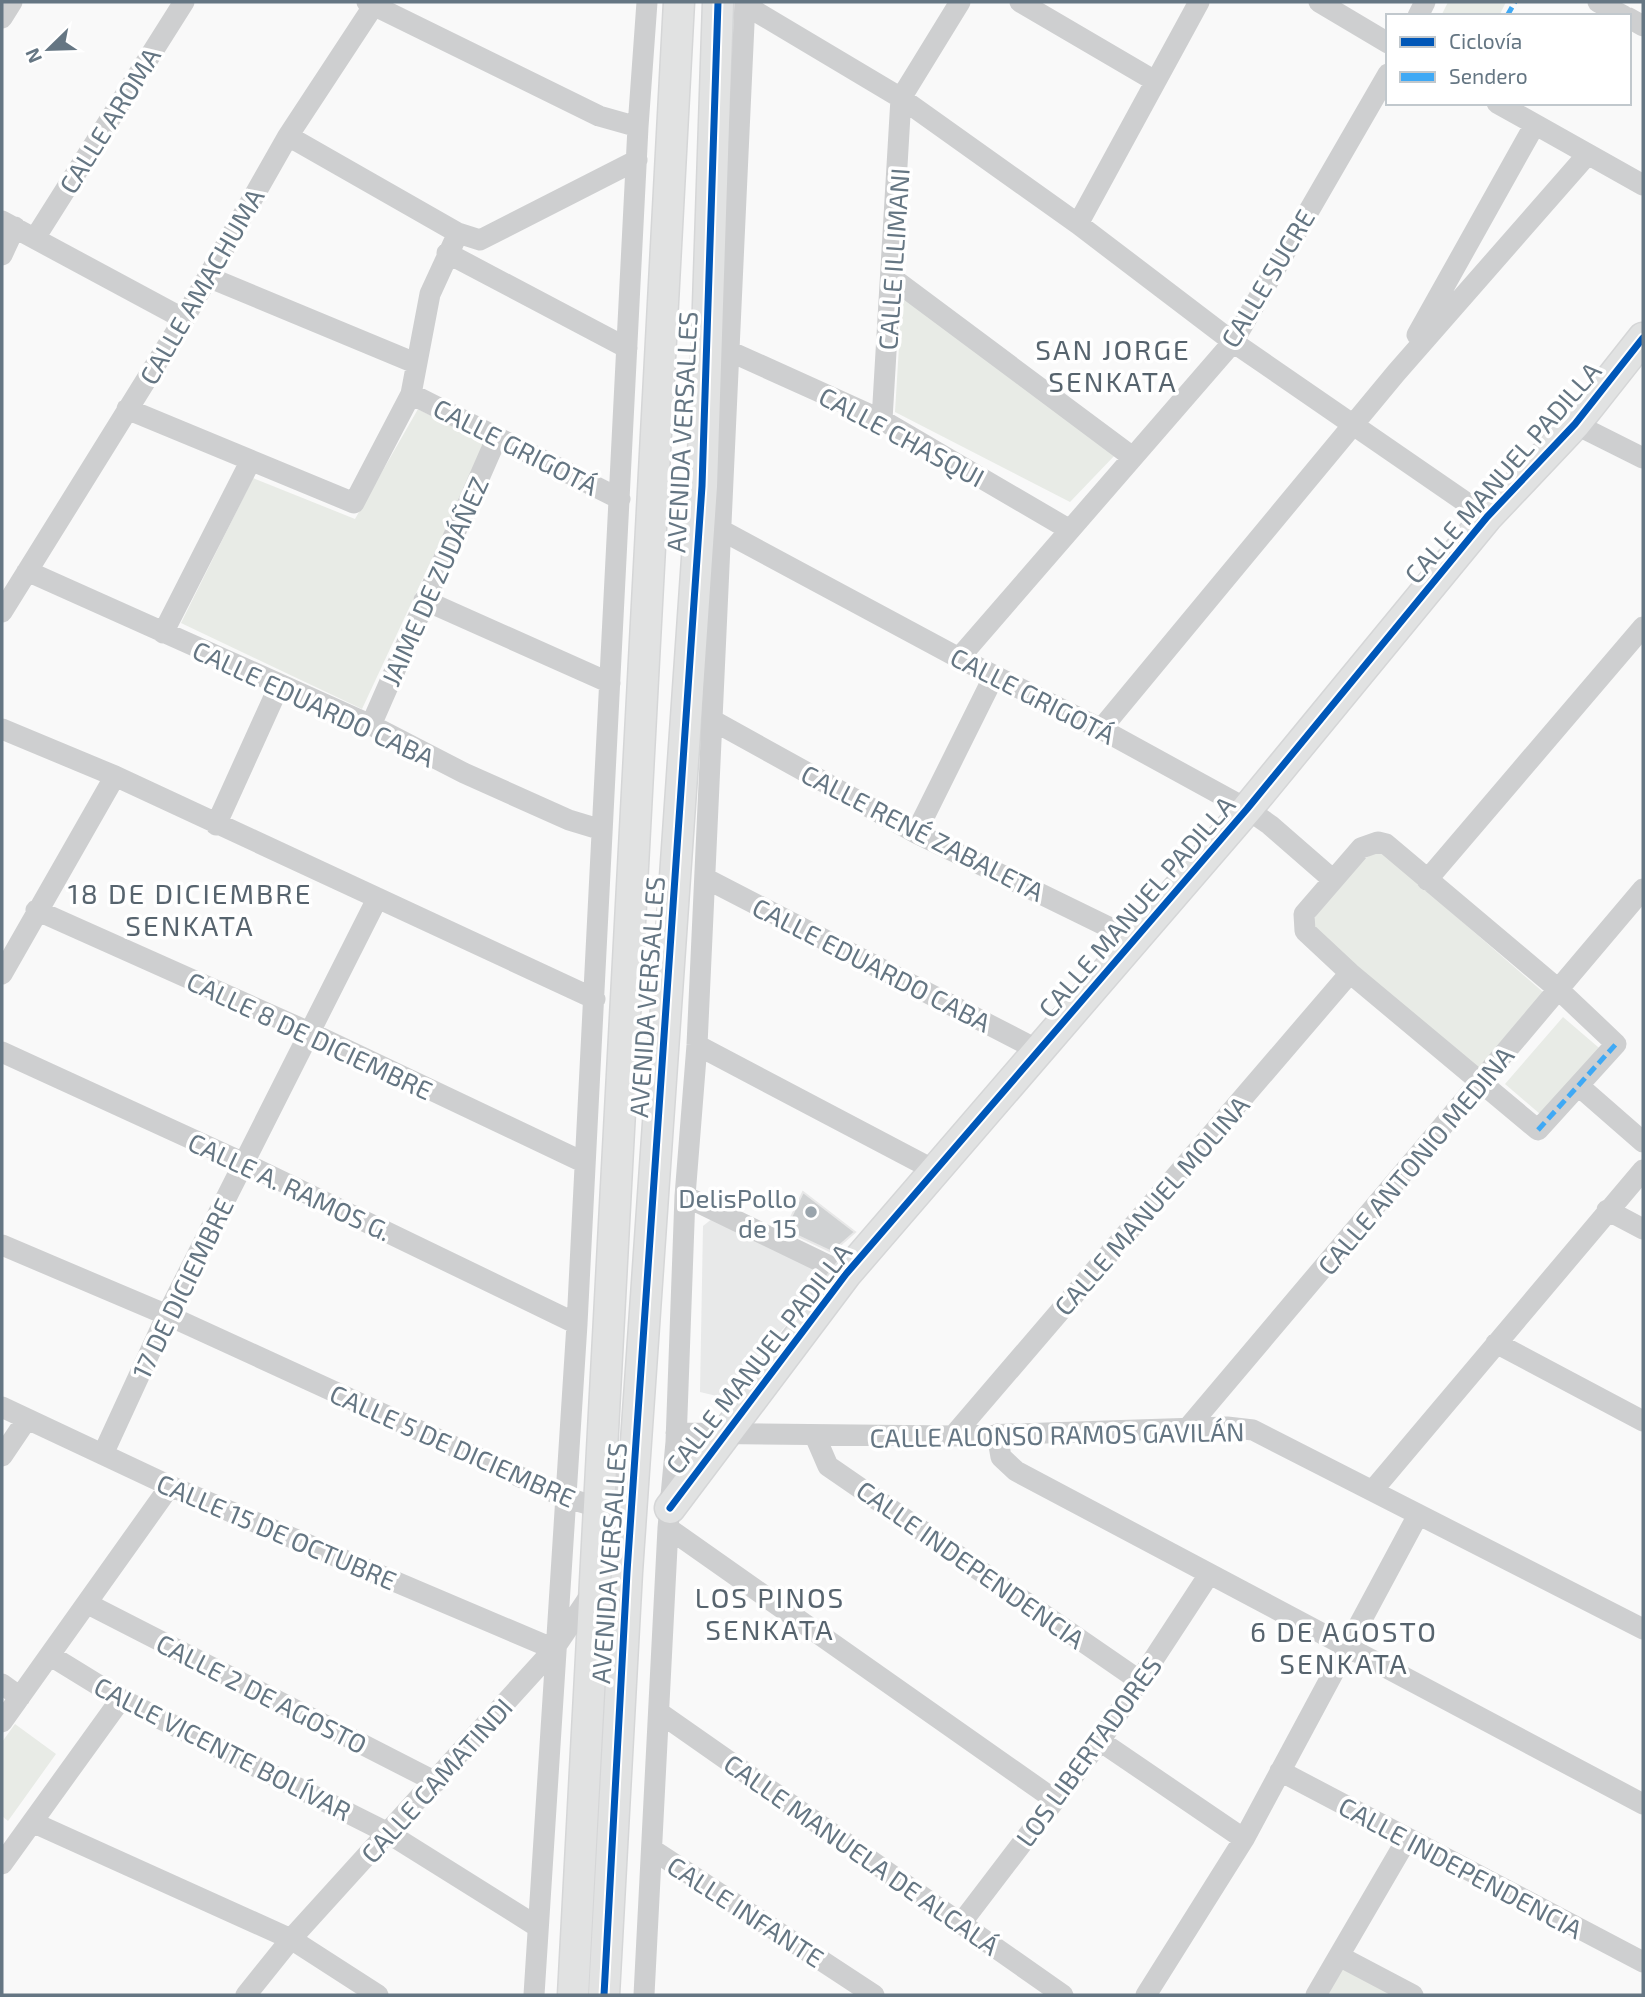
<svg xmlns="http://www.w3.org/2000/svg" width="1645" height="1997" font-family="'Exo 2',sans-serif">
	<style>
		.built { fill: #e8e9e9 }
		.green { fill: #e8ebe6 }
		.building { fill: #d0d2d3; stroke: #e8e8e8; stroke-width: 2 }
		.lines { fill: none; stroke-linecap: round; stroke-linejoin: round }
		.secondary-casing { stroke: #d5d6d7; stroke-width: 33 }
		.street { stroke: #cecfd0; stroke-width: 21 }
		.secondary { stroke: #e1e2e2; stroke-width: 30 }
		.quiet { stroke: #3fa9f5; stroke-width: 5; stroke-dasharray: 10 5; stroke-linecap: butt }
		.cycleway-casing { stroke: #fff; stroke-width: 11 }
		.cycleway { stroke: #0057b8; stroke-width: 7 }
		.poi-dot { fill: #99a4ac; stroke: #fff; stroke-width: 2.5 }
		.labels { text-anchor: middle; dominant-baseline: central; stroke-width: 7; stroke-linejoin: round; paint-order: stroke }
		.street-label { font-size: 26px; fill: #657683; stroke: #fff }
		.poi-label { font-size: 26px; fill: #657683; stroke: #fff; text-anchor: end }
		.neighbourhood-label { font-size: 28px; letter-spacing: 2px; fill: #57646e; stroke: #fff }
	</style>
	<rect width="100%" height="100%" fill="#f9f9f9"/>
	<path class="built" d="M718,1214L833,1274L721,1397L700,1392L703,1226Z"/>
	<path class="green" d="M1448,2H1506L1499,16H1441Z
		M902,297L1117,453L1070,502L895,412Z
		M418,409L486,443L362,709L181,623L253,478L355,519Z
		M1380,850L1543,992L1477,1070L1312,928C1316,902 1355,860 1380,850Z
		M1563,1017L1605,1053L1547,1120L1505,1084Z
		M15,1724L56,1754L8,1821L2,1816V1742Z
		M1342,1967L1396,1995H1326Z"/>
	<path class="building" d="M803,1192L855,1232L832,1252L785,1230Z"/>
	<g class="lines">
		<defs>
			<path id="secondary" d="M670,1508L846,1274L1247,809L1487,517L1575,424L1643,338
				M573,1995L679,2
				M604,1995L627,1572L702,486L718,2"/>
		</defs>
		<use href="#secondary" class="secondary-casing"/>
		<path class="street" d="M367,2L599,116L638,127
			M1020,2L1155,81
			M1319,2L1388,43
			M1598,2L1624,16
			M745,5L901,98L1078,224L1233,342L1487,517
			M1418,16L1425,2
			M2,18L12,2
			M1629,18L1643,26
			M901,98L960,2
			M1497,103L1643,185
			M288,136L458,233L480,240L637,160
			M2,221L184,319
			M1078,224L1199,2
			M35,238L184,2
			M447,253L627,348
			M2,255L15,227
			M208,277L415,363
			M891,277L1131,456
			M1417,335L1534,126
			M729,351L882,420L1070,530
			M411,394L620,499
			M127,409L354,503L411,394L430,294L458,233
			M882,420L901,98
			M1575,424L1643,458
			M721,530L959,658L1101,729L1247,809L1270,825L1332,879
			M27,571L371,725L464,773L569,820L602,830
			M424,600L610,683
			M2,612L184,319L288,136L376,2
			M163,633L250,462
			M959,658L1233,342L1388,74
			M712,720L916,833L1135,940
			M371,725L497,437
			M2,729L115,776L595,999
			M1101,729L1396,373L1587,155
			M216,825L279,686
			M916,833L994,676
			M1378,842L1386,844L1558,989L1616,1044L1538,1130L1350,973L1305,931L1304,914L1361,848Z
			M705,878L1040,1051
			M1427,880L1643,627
			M36,910L309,1032L583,1162
			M2,974L115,776
			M697,1045L936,1171
			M2,1052L244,1163L577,1324
			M1580,1087L1643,1142
			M685,1196L846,1274
			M1607,1210L1643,1229
			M2,1245L167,1315L564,1497L597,1507
			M1496,1343L1643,1421
			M2,1407L170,1486L554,1649
			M1186,1430L1643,889
			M676,1433L953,1436L1227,1427L1253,1430L1643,1629
			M997,1434L1001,1457L1016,1471L1643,1804
			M815,1436L828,1466L1140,1681
			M953,1436L1350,973
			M103,1454L167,1315L377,899
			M2,1456L27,1419
			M1373,1490L1643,1170
			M668,1528L1055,1800
			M88,1604L436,1782
			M51,1656L121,1699L388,1833L538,1927
			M2,1684L20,1697
			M660,1713L1063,1995
			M2,1722L170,1486
			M1100,1741L1244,1839
			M1280,1771L1643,1962
			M32,1822L291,1939L378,1995
			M653,1850L874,1995
			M2,1864L121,1699
			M962,1922L1100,1741L1208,1576
			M1339,1956L1413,1995
			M246,1995L291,1939L554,1649L595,1588
			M534,1995L577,1324L638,127L647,2
			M644,1995L668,1528L676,1442L685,1196L697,1045L745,2
			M1146,1995L1244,1839L1418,1515
			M1316,1995L1407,1839"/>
		<use href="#secondary" class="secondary"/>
		<path class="quiet" d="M1507,16L1515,2
			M1538,1130L1616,1044"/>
		<defs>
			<path id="cycleway" d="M670,1508L846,1274L1247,809L1487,517L1575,424L1643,338
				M604,1995L627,1572L702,486L718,2"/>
		</defs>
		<use href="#cycleway" class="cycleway-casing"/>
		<use href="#cycleway" class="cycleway"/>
	</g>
	<circle class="poi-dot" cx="811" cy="1212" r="7"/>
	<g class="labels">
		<g class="street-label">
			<text transform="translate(109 120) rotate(-58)">CALLE AROMA</text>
			<text transform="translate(893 259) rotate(-86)">CALLE ILLIMANI</text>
			<text transform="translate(1267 278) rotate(-59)">CALLE SUCRE</text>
			<text transform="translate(201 286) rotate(-60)">CALLE AMACHUMA</text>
			<text transform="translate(681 432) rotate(-87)">AVENIDA VERSALLES</text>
			<text transform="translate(902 436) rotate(28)">CALLE CHASQUI</text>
			<text transform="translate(516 446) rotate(27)">CALLE GRIGOTÁ</text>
			<text transform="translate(1502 472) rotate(-49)">CALLE MANUEL PADILLA</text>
			<text transform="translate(434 581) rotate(-66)">JAIME DE ZUDÁÑEZ</text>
			<text transform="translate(1033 695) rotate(27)">CALLE GRIGOTÁ</text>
			<text transform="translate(314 703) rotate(25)">CALLE EDUARDO CABA</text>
			<text transform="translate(923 832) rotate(27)">CALLE RENÉ ZABALETA</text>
			<text transform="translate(1136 906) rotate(-49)">CALLE MANUEL PADILLA</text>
			<text transform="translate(872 964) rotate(27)">CALLE EDUARDO CABA</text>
			<text transform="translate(646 997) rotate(-86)">AVENIDA VERSALLES</text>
			<text transform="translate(310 1035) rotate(25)">CALLE 8 DE DICIEMBRE</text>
			<text transform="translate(1415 1160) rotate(-50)">CALLE ANTONIO MEDINA</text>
			<text transform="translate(290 1186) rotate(25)">CALLE A. RAMOS G.</text>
			<text transform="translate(1151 1205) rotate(-49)">CALLE MANUEL MOLINA</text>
			<text transform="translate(182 1288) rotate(-64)">17 DE DICIEMBRE</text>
			<text transform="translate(758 1358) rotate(-52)">CALLE MANUEL PADILLA</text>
			<text transform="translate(1057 1434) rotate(-1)">CALLE ALONSO RAMOS GAVILÁN</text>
			<text transform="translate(453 1445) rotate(24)">CALLE 5 DE DICIEMBRE</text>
			<text transform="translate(277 1531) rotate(23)">CALLE 15 DE OCTUBRE</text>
			<text transform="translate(608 1563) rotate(-86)">AVENIDA VERSALLES</text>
			<text transform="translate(971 1564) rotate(35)">CALLE INDEPENDENCIA</text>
			<text transform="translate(262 1693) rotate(27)">CALLE 2 DE AGOSTO</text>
			<text transform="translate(223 1748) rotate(27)">CALLE VICENTE BOLÍVAR</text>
			<text transform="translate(1088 1751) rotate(-54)">LOS LIBERTADORES</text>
			<text transform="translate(436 1780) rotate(-48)">CALLE CAMATINDI</text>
			<text transform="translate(862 1854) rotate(35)">CALLE MANUELA DE ALCALÁ</text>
			<text transform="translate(1461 1867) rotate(28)">CALLE INDEPENDENCIA</text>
			<text transform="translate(746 1911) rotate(33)">CALLE INFANTE</text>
		</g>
		<g class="poi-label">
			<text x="797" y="1197">DelisPollo<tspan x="797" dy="30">de 15</tspan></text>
		</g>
		<g class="neighbourhood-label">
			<text x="1113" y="349">SAN JORGE<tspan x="1113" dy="32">SENKATA</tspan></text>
			<text x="190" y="893">18 DE DICIEMBRE<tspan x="190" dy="32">SENKATA</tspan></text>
			<text x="770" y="1597">LOS PINOS<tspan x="770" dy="32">SENKATA</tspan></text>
			<text x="1344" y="1631">6 DE AGOSTO<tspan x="1344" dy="32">SENKATA</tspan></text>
		</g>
	</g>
	<rect width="1645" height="1997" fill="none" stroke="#657683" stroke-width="7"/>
	<rect x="1386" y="14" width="245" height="91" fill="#ffffff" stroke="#c1c8cd" stroke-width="2"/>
	<rect x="1400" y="37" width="35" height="10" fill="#0057b8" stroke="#c1c8cd" stroke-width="2"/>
	<text x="1449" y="49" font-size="21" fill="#657683">Ciclovía</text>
	<rect x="1400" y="72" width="35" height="10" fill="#3fa9f5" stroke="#c1c8cd" stroke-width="2"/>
	<text x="1449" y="84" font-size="21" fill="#657683">Sendero</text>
	<g transform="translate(49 49) rotate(247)" stroke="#ffffff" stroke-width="5" paint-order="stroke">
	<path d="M0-5L12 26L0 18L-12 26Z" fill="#657683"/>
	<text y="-10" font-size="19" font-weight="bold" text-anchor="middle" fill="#657683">N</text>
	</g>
</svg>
